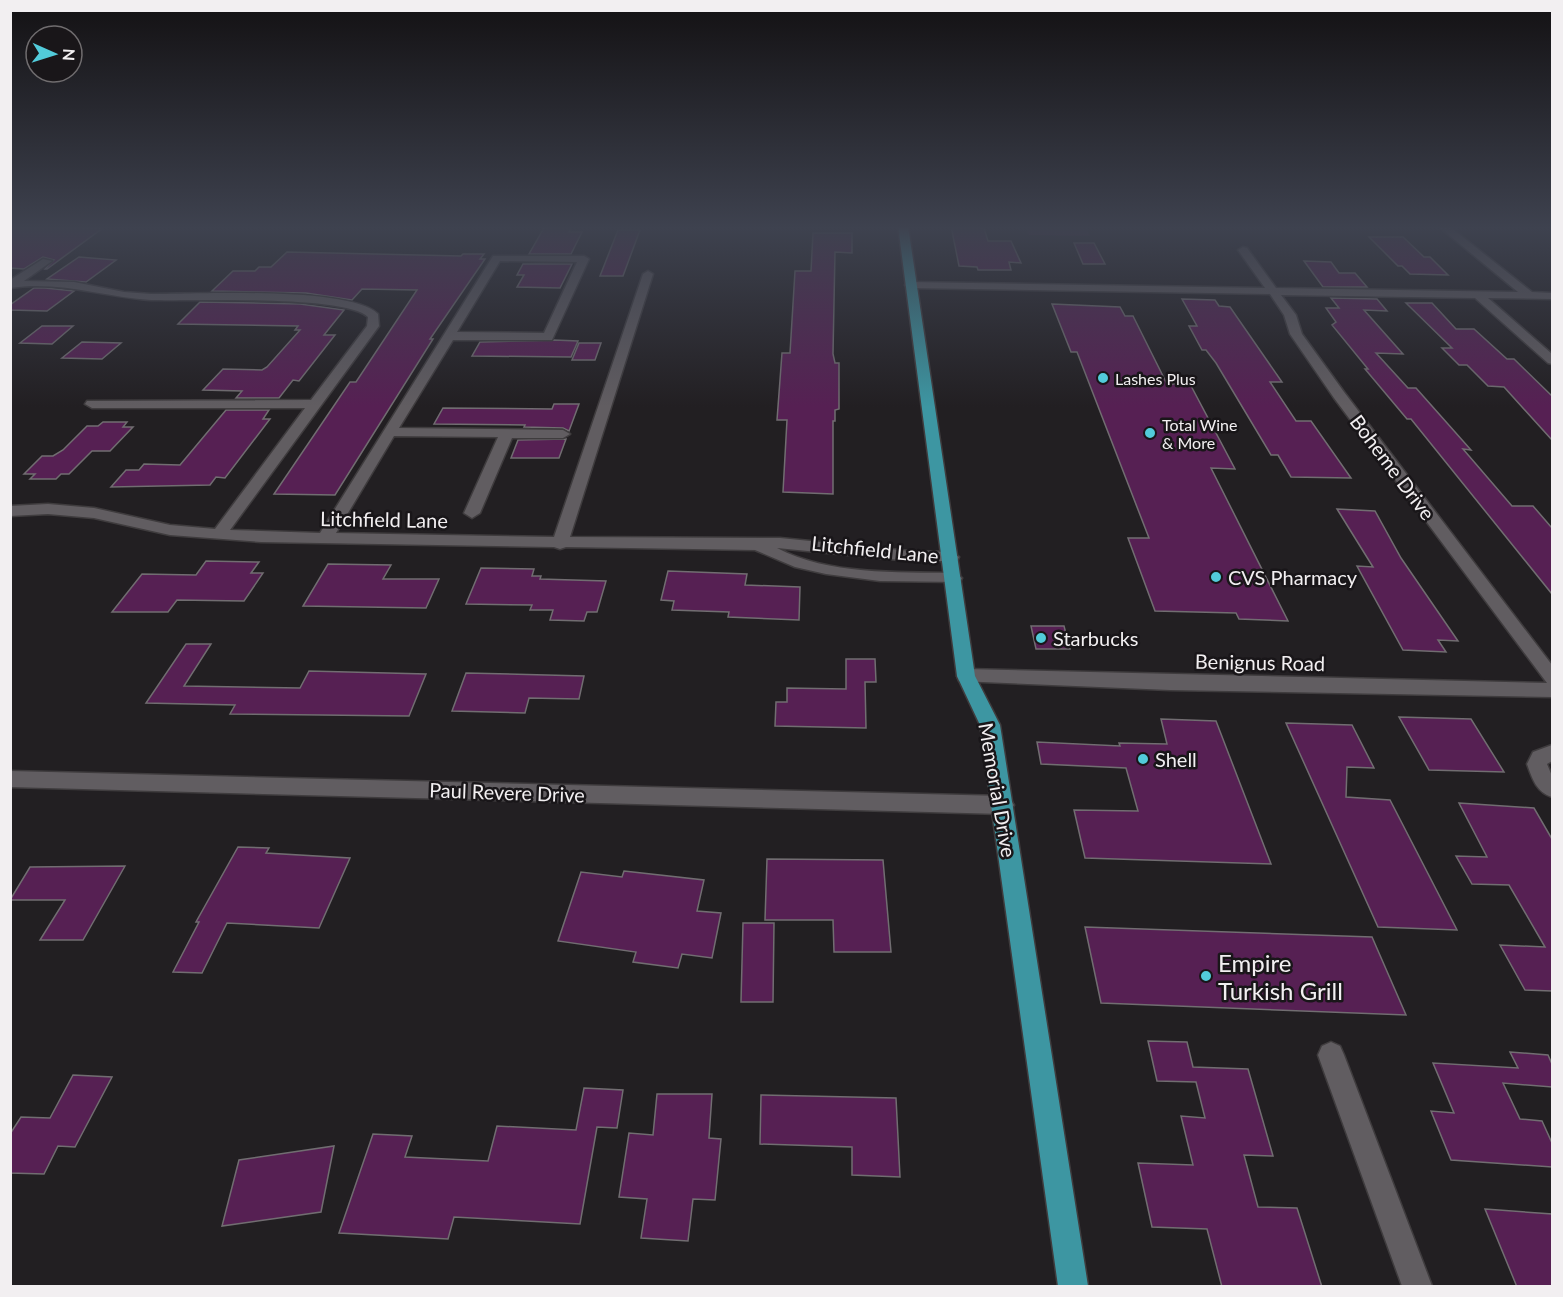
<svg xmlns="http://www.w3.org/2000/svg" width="1563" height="1297" font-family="Lato,sans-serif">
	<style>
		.green { fill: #431d41 }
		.building { fill: #562053; stroke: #716d71; stroke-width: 1.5 }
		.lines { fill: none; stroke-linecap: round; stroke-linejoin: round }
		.minor-casing { stroke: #3f3c3e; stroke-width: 3 }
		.major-casing { stroke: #3f3c3e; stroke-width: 3 }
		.minor { fill: #615d61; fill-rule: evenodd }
		.major { fill: #3d96a2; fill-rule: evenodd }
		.poi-dot { fill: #52cbda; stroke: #191619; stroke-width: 2 }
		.labels { text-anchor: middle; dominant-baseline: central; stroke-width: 5; stroke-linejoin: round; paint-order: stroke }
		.far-poi-label { font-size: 16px; fill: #f2eff1; stroke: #191619; text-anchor: start }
		.street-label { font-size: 20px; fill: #f2eff1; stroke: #191619 }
		.poi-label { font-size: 20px; fill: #f2eff1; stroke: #191619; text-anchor: start }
		.near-poi-label { font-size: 24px; fill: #f2eff1; stroke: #191619; text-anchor: start }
	</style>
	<rect width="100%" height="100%" fill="#221f22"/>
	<path class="green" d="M1025,226H1085L1090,236L1029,235Z"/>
	<path class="building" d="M10,226L103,228L47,269H45L54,260L43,257L24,269L10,268Z
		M951,226H976L984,228L988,241H1011L1021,263L1009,262L1011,270H978L977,267L959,266Z
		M549,227H571L569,232H582L571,254H529L544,228Z
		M618,230H640L623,276H600Z
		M813,233H852V253L835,252L833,354L835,363H839V409L835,410V421H833V494L783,492L787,420H777L782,353H790L795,271H811Z
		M1369,237H1403L1424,257H1430L1448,275L1410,274L1402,266H1398Z
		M1074,243H1094L1105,264H1083Z
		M287,252L461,256L463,254H484L480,259H485L430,339H433L335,495L274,494L350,382H356L417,290L362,289L352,300L306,293L212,291L233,271H255L259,267H271Z
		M79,257L116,260L86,282L47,279Z
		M1304,261L1331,262L1339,273H1355L1367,287H1323Z
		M523,264H572L560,288L517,287L524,275H517Z
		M34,288H45L74,291L47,311L10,310V305Z
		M1331,298L1377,299L1387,311L1364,310L1403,354L1376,353L1408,388H1416L1471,450L1463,449L1512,506H1533L1552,528V594L1411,419H1407L1365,369H1368L1332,325L1336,322L1326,308H1339Z
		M1182,299L1215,300L1219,306L1230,307L1282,382H1270L1296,421H1311L1351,478L1291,477L1278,455H1271L1216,363L1206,350H1202L1189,326H1197Z
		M200,302L300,304L344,310L324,335H335L299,381L293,380L279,398H236L242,391L203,390L223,369L262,370L267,367L300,330H295L298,326L178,324Z
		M1406,303H1432L1456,329H1474L1507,359H1514L1552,396V440L1504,387L1488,386L1467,365H1459L1442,348H1452Z
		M1052,304L1120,307L1125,316H1133L1167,384H1190L1235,469L1211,468L1288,621L1239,619L1236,613L1155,611L1128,538H1149L1077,352H1071Z
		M42,326H73L52,344L20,343Z
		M554,340L578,341L571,357L472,356L480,342Z
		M82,342L121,343L102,359L62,358Z
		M579,343H601L595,360H572Z
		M554,404H579L569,431L563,428L524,427L525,425L434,424L443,408L552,409Z
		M226,410H269L263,419H270L225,478L216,477L210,485L111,487L126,470H139L144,464L180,465Z
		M103,422H127L123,427H133L110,451H92L69,474H61L56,479H30L35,474H24L42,456H53L63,450L87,426H98Z
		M566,439L559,458H511L518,440Z
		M1337,509L1375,511L1401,558L1458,641L1438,640L1446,652L1403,650L1357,566L1373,567Z
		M206,561L259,562L251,573H263L244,601L177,600L168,612H112L142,574L196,575Z
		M328,564L391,565L383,579H439L426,608L303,606Z
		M481,568L534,569L532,576H541L540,579L606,581L597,612H587L584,621L550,620L553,610H530L532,605L466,604Z
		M668,571L747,574L745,585L800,587L799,620L728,617L729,612L672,610L674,601L661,600Z
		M1031,626H1064L1070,649H1036Z
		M186,644H211L184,686L300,688L309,671L426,674L409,716L230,714L235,705L146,703Z
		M846,659H875L876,682H865L866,728L775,726L776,702H787V688L846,689Z
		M466,673L584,676L579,699L529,698L525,713L452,711Z
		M1399,717L1471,719L1504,772L1429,770Z
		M1161,719L1216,721L1271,864L1085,858L1074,810L1138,811L1126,768L1041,764L1037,742L1120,746L1119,743L1167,744Z
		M1286,723L1352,725L1374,768L1347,767L1346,797L1390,800L1457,930L1378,927Z
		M1459,803L1534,808L1552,839V991L1525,990L1500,945L1545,947L1509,885L1472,884L1456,856L1487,857Z
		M238,847L269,848L266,853L350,858L319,928L227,923L202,973L173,972L199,922H196Z
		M767,859L883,860L891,952H834L833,920H765Z
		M125,866L83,940H40L65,900H10L30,867Z
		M624,871L704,880L697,911L721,913L712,958L682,954L678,968L633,962L636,952L558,941L581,872L622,877Z
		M743,923H774L773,1002H741Z
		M1085,927L1372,937L1406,1015L1101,1003Z
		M1148,1041L1187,1042L1193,1067L1248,1069L1273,1156L1244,1155L1258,1207L1297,1208L1322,1287H1222L1207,1229L1152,1227L1138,1163L1193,1165L1181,1116L1205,1118L1196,1082L1157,1081Z
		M1510,1052L1548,1055L1552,1064V1087L1503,1083L1520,1119L1542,1121L1552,1143V1167L1451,1160L1431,1111L1454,1113L1433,1063L1518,1068Z
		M73,1075L112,1077L75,1147L58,1146L44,1174L10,1173V1134L21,1117L50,1118Z
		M584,1088L623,1090L617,1128L597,1127L580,1224L454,1217L448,1239L339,1233L373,1134L412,1136L405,1157L488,1161L497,1126L576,1130Z
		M657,1094H712L709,1138L721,1139L715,1200L693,1199L688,1241L641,1238L647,1199L619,1197L629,1133L653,1135Z
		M761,1095L896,1098L900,1177L852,1175V1147L760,1144Z
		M334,1146L321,1212L222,1226L239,1160Z
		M1485,1209L1552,1214V1287H1517Z"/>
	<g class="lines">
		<defs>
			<path id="minor" d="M1438,226H1449L1532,292L1552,293V299L1488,298L1552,354V364L1548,363L1475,298L1281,295L1296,315L1302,334L1344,392L1552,665V697L1170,690L959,681L957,676L959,671L966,669L1547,683L1334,398L1290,334L1284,315L1270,294L910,288L905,285L910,282L1265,288L1238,250L1243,247L1247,248L1276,288L1518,292Z
				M493,256H584L589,259L552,340H453L399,428L563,430L570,434L563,438H512L480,513L472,518L464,513L498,437L394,436L336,533L554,537L643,274L648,271L653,274L570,537L780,538L910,551L951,552L959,557L957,561H910L777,548C828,575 897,572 954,573L962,578L960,582L880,581L826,574L795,567L755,550L566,547L560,549L554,547L261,542L170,535L94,518L48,514L10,516V506L48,504L94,508L170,525L215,529L305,408H92L85,404L87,401L311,400L367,326L368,317C346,295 190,301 151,300C105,297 57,280 10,288V280L43,259L52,261L24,281L74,282L124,292L151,294C196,294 350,286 378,314L379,326L230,530L320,533ZM500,261L577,262L544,333L457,332Z
				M1552,745V761L1547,764L1552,776V797C1536,792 1532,778 1527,764L1533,752Z
				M10,771L1003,796L1010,799L1014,805L1010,811L1003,814L10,787Z
				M1331,1042L1340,1046L1344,1055L1432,1286H1402L1318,1055L1322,1046Z"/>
			<path id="major" d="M898,226H908L975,676L1000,725L1088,1286H1058L980,725L957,676Z"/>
		</defs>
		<use href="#minor" class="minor-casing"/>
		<use href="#major" class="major-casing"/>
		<use href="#minor" class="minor"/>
		<use href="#major" class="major"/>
	</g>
	<linearGradient id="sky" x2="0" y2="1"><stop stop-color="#131113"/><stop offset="0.56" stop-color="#3e424f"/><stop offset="1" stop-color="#3e424f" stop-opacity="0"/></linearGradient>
	<rect width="1563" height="407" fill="url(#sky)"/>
	<g class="poi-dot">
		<circle cx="1103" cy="378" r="6"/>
		<circle cx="1150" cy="433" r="6"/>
		<circle cx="1216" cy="577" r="6"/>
		<circle cx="1041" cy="638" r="6"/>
		<circle cx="1143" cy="759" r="6"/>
		<circle cx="1206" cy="976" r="6"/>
	</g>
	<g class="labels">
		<g class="far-poi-label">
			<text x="1115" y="378">Lashes Plus</text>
			<text x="1162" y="424">Total Wine<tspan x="1162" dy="18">&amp; More</tspan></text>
		</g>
		<g class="street-label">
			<text transform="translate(1393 467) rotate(53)">Boheme Drive</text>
			<text transform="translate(384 519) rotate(1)">Litchfield Lane</text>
			<text transform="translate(875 549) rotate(6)">Litchfield Lane</text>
			<text transform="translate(1260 662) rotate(1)">Benignus Road</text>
			<text transform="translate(998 790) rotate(80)">Memorial Drive</text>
			<text transform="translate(507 792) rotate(2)">Paul Revere Drive</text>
		</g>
		<g class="poi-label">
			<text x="1228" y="577">CVS Pharmacy</text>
			<text x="1053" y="638">Starbucks</text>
			<text x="1155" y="759">Shell</text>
		</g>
		<g class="near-poi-label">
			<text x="1218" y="962">Empire<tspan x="1218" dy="28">Turkish Grill</tspan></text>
		</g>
	</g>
	<rect width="1563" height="1297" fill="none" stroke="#f2eff1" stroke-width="24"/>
	<g transform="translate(54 54) rotate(93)"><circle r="28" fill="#191619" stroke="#706d6f" stroke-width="1.5"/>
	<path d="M0-4.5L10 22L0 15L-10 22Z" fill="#52cbda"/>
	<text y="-9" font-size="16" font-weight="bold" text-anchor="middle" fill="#f2eff1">N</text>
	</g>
</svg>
